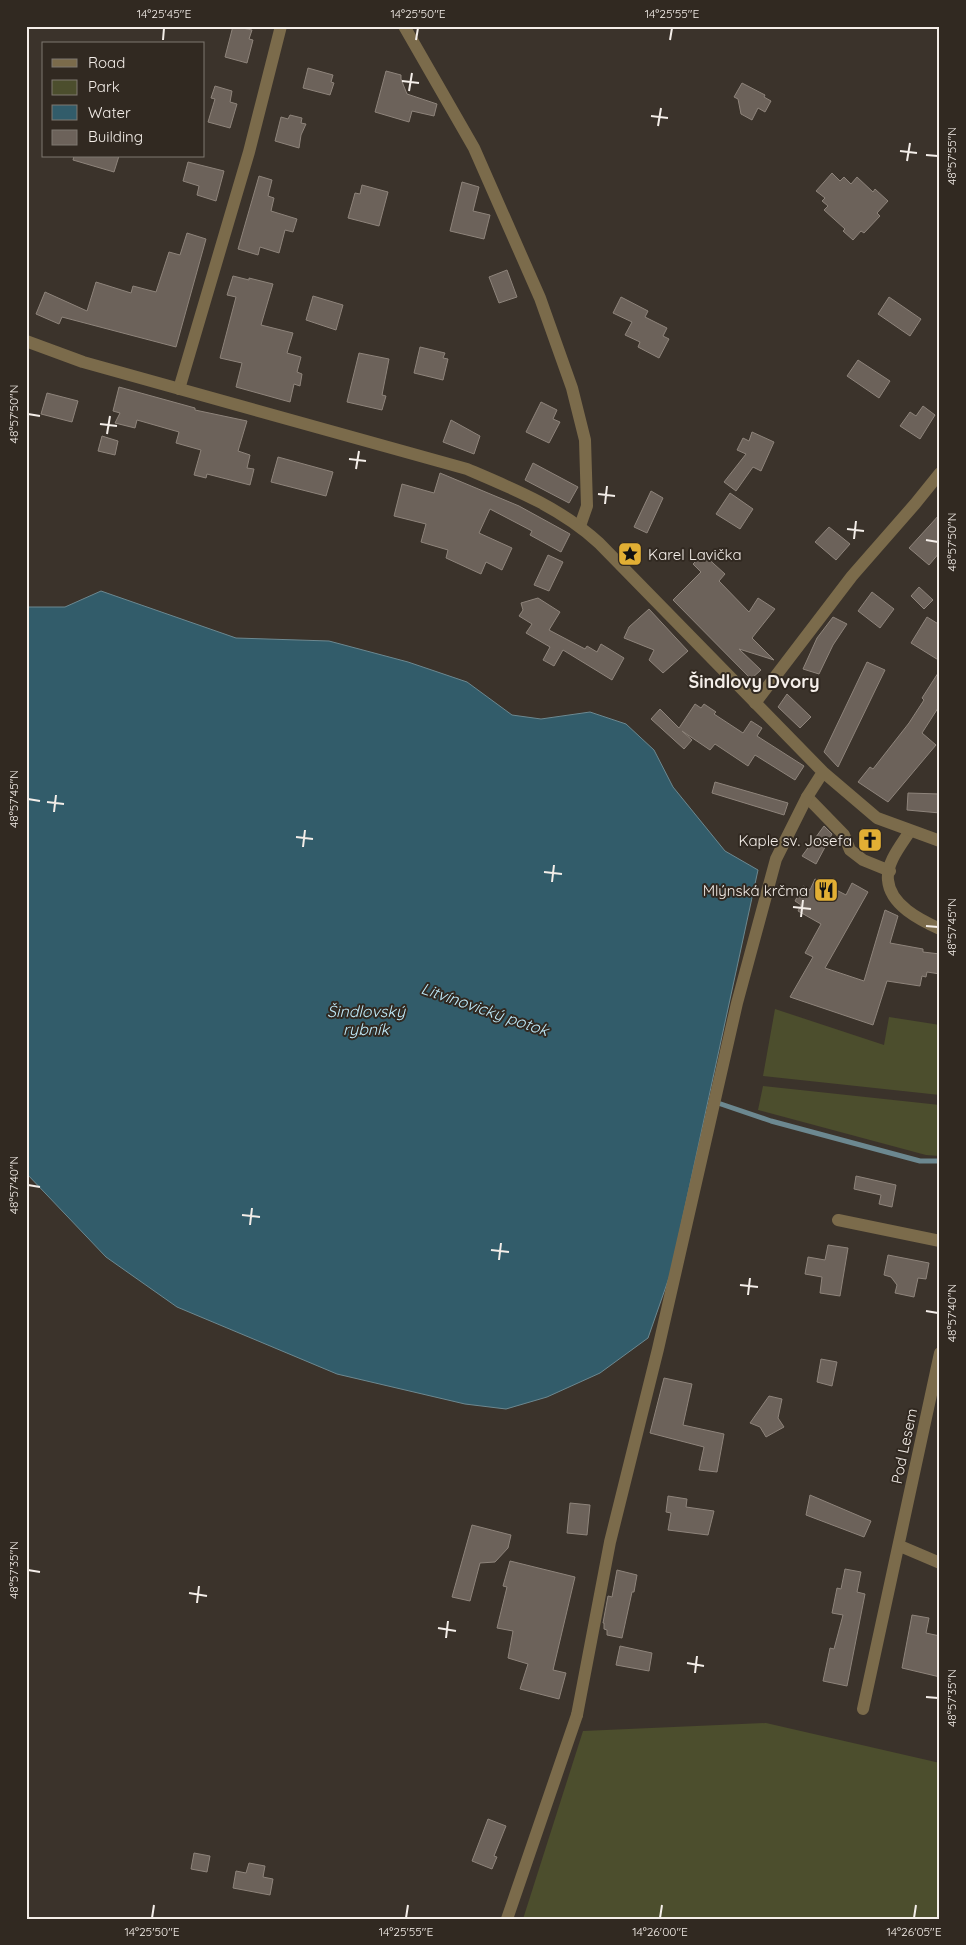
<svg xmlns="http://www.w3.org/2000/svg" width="966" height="1945" font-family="Quicksand,sans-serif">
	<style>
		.green { fill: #4c4e2d }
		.water { fill: #325c6a; stroke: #6c8890 }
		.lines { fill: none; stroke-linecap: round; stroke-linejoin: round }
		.stream { stroke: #6c8890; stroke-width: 5 }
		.building { fill: #6c625a; stroke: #8e847b }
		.minor { stroke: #7b6b4b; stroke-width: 12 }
		.tertiary { stroke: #7b6b4b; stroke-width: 12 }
		.ticks { fill: none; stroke: #f4eee9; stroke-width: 2 }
		.labels { text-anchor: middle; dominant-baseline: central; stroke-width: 4; stroke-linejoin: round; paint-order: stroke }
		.poi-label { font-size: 15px; fill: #f4eee9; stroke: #312921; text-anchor: end }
		.street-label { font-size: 15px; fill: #f4eee9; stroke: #312921 }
		.water-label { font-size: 16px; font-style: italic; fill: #c1ecfc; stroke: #312921 }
		.quarter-label { font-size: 18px; font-weight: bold; fill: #f4eee9; stroke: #312921 }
		.neatline { fill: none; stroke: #f4eee9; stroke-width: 2 }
		.ticks-label { font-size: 12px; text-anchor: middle; fill: #f4eee9 }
	</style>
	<rect width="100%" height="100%" fill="#3b332b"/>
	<path class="green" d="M775,1009L884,1045L889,1017L940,1025V1095L763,1076Z
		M763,1086L940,1105V1156L926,1155L758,1110Z
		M766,1723L940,1763V1919H523L583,1731Z"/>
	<path class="water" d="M101,591L236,638L329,641L408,662L467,682L512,715L541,719L590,712L626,724L654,750L673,787L725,851L758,870L671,1272L648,1338L600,1373L547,1397L506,1409L465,1404L337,1374L177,1307L106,1257L26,1173V607H65Z"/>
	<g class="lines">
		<path class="stream" d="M715,1102L771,1121L920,1161H940"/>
	</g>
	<path class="building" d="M233,26L252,30L249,39L253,40L247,63L225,57Z
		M308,68L333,75L331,82L334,83L330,95L303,88Z
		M386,71L401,75V79L407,94L437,104L434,116L412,111L409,122L375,112Z
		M742,83L765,95L764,97L771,101L765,112L758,108L752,120L741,114L738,99L734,97Z
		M215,86L232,91L230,102L237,104L230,128L208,122L215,99L211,98Z
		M290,115L302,118L301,123L306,124L301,135L299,148L275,141L281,117L288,119Z
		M74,156H119L114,172L73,160Z
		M188,162L224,171L216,201L197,195L199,186L183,181Z
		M832,173L840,181L844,177L851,184L857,177L873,192L875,189L888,201L877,213L880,216L864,233L861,231L853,240L843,231L845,229L824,210L828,206L822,201L825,198L816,191Z
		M259,176L272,180L268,196L274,198L271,211L297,219L293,232L285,230L279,253L260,247L258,255L238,249Z
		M462,182L479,187L473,211L490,215L484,239L450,231Z
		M362,185L388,192L379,226L348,218L355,193L360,194Z
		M187,233L206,239L176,347L62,317L59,324L36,314L45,292L87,311L96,282L131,293L133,286L156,292L169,252L180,255Z
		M507,270L517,297L499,303L489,277Z
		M233,276L249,280V278L273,284L261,325L293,333L287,353L301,357L297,372L302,374L300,386L294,384L290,402L236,387L242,363L220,358L236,297L227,295Z
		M313,296L343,305L336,330L306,320Z
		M621,297L648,311L645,317L667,328L663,336L669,339L659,358L638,347L640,342L625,335L632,322L613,313Z
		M889,297L921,319L910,336L878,314Z
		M420,347L445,353L443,358L448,359L443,380L414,373Z
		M359,353L389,359L382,395L386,396L382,410L347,402Z
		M858,360L890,381L879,398L847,376Z
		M119,387L195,408V410L247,421L238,451L250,455L247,468L254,469L250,485L207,474L206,478L194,475L201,450L176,443L179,432L137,420L135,428L115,423L120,413L113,411Z
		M47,393L78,401L72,422L41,414Z
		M541,402L557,410L553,419L560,422L549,443L526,432Z
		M923,406L935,415L920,439L900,426L910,412L916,416Z
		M451,420L480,436L474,454L443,442Z
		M752,432L774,442L761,471L753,467L736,491L724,482L746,454L737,450L743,438L749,441Z
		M102,436L118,441L115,455L98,451Z
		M278,457L333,472L326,496L271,482Z
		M533,463L578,487L569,503L525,480Z
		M440,473L519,506L570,534L561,552L530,535L532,531L490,509L479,533L512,548L502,570L486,562L481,574L446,558L448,550L421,542L426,524L394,516L402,484L434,493Z
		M651,491L663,498L647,533L634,527Z
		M730,493L753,509L740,529L716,514Z
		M940,514V552L929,565L909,548Z
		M829,527L850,544L836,560L815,542Z
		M703,554L725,574L719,581L749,612L758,598L775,609L752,638L774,660L739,649L761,670L751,679L673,600L701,572L693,564Z
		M548,555L563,562L549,591L534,585Z
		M919,587L933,600L924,609L911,596Z
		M872,592L894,609L880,628L858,611Z
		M538,598L560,612L549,630L585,649L587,646L597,652L601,644L624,658L612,680L563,650L554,666L543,660L550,647L526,633L532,624L519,616L523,610L521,603Z
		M649,609L688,651L663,673L649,660L654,650L624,638L629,627Z
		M833,617L847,624L833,645L819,674L803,669L817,638Z
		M927,617L940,625V661L911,643Z
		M867,662L885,670L838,767L824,752Z
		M940,670V705L922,733L936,745L888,802L858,782L870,767L873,769L909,723L924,700L922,698Z
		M787,694L811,717L800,728L778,707Z
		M695,704L701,708L704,704L716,712L714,714L743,733L751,721L762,728L757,736L804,766L795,780L755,755L748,766L715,744L710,750L682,731L692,740L684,749L651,719L660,709L679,728Z
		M715,782L788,803L784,815L712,793Z
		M908,793L940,794V813L907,810Z
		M824,826L832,834L816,864L802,856Z
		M815,879L846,895L852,883L868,892L825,968L864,981L885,910L898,916L890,943L923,949V952L940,954V974L927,972L926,977L922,976L920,986L887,981L873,1025L790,997L813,957L805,953L821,924L798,911L801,905L795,901L803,886L810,890Z
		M856,1176L896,1185L892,1207L879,1204L881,1195L854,1189Z
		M828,1245L848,1248L840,1296L820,1293L822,1277L805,1274L808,1257L825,1260Z
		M888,1255L929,1263L926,1279L918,1278L914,1297L895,1293L897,1285L891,1277L884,1275Z
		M821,1359L837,1362L832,1386L817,1382Z
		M664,1378L692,1384L683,1425L724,1434L717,1472L699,1470L704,1447L650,1433Z
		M769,1396L782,1399L778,1418L784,1427L766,1437L760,1427L750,1423Z
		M810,1495L871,1521L864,1537L806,1515Z
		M668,1496L687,1499L686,1507L714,1511L708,1535L668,1530L671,1513L666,1512Z
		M570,1503L590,1505L587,1535L567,1533Z
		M472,1525L511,1535L508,1548L495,1562L480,1563L470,1601L452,1597Z
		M510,1561L575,1577L553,1670L566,1673L559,1699L520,1689L528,1664L508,1658L513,1631L497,1628L507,1587L503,1586Z
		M845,1569L861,1572L857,1592L865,1594L847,1686L823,1681L830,1648L834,1649L843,1615L832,1613L837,1588L841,1589Z
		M617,1570L637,1575L634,1592H632L622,1638L607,1635V1630L604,1629V1623H603L608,1596L612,1597Z
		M912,1615L929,1618L926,1633L940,1636V1677L902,1668Z
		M620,1646L652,1653L649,1671L616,1665Z
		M488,1819L506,1826L494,1856L497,1857L492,1869L472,1861Z
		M194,1853L210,1856L207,1872L191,1869Z
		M249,1863L265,1866L263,1877L273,1879L270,1895L233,1888L236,1871L246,1873Z"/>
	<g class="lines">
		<path class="minor" d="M404,26L474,148L540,298L572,388L585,440L587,506L580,526
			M179,389L249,152L281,26
			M755,703L852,576L915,504L940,473
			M807,797L844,835L850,850L863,860L890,871
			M910,831C901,845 886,863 888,880C890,905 920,920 940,929
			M838,1220L940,1241
			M900,1546L940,1563
			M863,1709L940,1353
			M507,1919L577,1715"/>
		<path class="tertiary" d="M26,341L83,362L467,469C514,489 561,508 599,543L823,772L877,818L940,841
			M577,1715L610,1542L658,1349L737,1003L776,859L807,797L823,772"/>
	</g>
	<path class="ticks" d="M163,40L164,28M416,40L418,28M670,40L672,28M402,81L419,83M409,91L412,73M651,116L668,118M658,126L661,108M900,151L917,153M926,155L938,156M907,161L910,143M28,414L40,416M100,424L117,426M107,434L110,416M349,459L366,461M356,469L359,451M598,494L615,496M605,504L607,486M847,529L864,531M854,539L856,521M926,540L938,542M28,799L40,801M47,802L64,804M54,812L56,795M296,837L313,839M303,847L305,830M544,872L562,874M552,882L554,865M793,907L811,909M801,917L803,900M926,926L938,927M28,1185L40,1187M242,1215L260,1217M250,1225L252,1208M491,1250L509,1252M499,1260L501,1243M740,1285L758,1287M748,1295L750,1278M926,1311L938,1313M28,1570L40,1572M189,1593L207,1596M197,1603L199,1586M438,1628L456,1631M446,1638L448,1621M687,1663L704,1666M695,1673L697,1656M926,1697L938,1698M152,1918L154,1905M406,1918L408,1905M660,1918L662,1905M914,1918L916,1905"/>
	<defs>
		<symbol id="sight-square" viewBox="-11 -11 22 22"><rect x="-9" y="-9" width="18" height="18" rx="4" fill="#e2af34" stroke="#312921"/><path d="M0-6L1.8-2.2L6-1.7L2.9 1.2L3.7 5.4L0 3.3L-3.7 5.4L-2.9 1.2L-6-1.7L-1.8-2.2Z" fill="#111"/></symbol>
		<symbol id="church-square" viewBox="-11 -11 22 22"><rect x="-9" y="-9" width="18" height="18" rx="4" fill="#e2af34" stroke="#312921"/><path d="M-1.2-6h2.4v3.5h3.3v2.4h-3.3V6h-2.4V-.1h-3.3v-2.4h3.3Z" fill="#111"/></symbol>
		<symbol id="restaurant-square" viewBox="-11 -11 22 22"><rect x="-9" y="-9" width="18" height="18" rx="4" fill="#e2af34" stroke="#312921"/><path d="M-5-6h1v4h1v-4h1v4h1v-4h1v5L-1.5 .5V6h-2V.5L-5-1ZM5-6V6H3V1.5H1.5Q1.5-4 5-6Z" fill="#111"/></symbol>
	</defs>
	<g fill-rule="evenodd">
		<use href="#sight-square" x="616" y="540" width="28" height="28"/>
		<use href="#church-square" x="856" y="826" width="28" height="28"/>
		<use href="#restaurant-square" x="812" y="876" width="28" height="28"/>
	</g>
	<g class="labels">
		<g class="poi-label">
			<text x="648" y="554" text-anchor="start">Karel Lavička</text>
			<text x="852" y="840">Kaple sv. Josefa</text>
			<text x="808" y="890">Mlýnská krčma</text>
		</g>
		<g class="street-label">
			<text transform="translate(904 1446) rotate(-78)">Pod Lesem</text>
		</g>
		<g class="water-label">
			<text transform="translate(485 1009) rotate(19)">Litvínovický potok</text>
			<text x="366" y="1011">Šindlovský<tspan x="366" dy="18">rybník</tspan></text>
		</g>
		<g class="quarter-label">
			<text x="754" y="681">Šindlovy Dvory</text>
		</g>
	</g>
	<rect width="966" height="1945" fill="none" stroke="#312921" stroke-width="55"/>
	<rect x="42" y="42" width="162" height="115" fill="#312921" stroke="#7f7871"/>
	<rect x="52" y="59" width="25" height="8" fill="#7b6b4b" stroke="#7f7871"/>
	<text x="88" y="68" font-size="15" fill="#f4eee9">Road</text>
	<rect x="52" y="80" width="25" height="15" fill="#4c4e2d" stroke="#7f7871"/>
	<text x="88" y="92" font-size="15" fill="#f4eee9">Park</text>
	<rect x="52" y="105" width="25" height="15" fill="#325c6a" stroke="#7f7871"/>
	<text x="88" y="118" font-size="15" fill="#f4eee9">Water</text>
	<rect x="52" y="130" width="25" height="15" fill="#6c625a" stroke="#7f7871"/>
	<text x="88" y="142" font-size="15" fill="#f4eee9">Building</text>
	<rect x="28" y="28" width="910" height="1890" class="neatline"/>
	<g class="ticks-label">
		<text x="164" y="18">14°25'45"E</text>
		<text x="418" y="18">14°25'50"E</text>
		<text x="672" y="18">14°25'55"E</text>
		<text transform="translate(952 156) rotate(-90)" y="4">48°57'55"N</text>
		<text transform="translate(14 414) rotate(-90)" y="4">48°57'50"N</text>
		<text transform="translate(952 542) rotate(-90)" y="4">48°57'50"N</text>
		<text transform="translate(14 799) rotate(-90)" y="4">48°57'45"N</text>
		<text transform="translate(952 927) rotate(-90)" y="4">48°57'45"N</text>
		<text transform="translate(14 1185) rotate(-90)" y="4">48°57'40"N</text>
		<text transform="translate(952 1313) rotate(-90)" y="4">48°57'40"N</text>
		<text transform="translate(14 1570) rotate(-90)" y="4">48°57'35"N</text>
		<text transform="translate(952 1698) rotate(-90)" y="4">48°57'35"N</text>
		<text x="152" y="1936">14°25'50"E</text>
		<text x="406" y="1936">14°25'55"E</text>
		<text x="660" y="1936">14°26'00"E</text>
		<text x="914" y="1936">14°26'05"E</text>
	</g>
</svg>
